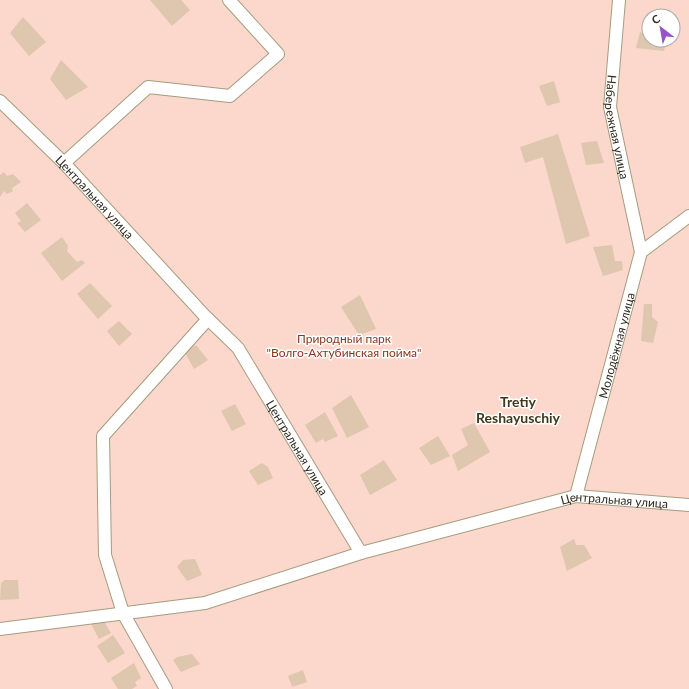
<svg xmlns="http://www.w3.org/2000/svg" width="689" height="689" font-family="Lato,sans-serif">
	<style>
		.green { fill: #fcd7cb; fill-rule: evenodd }
		.building { fill: #dfc6ae }
		.lines { fill: none; stroke-linecap: round; stroke-linejoin: round }
		.street-casing { stroke: #a49d7f; stroke-width: 14 }
		.street { stroke: #fff; stroke-width: 12 }
		.labels { text-anchor: middle; dominant-baseline: central; stroke-width: 3; stroke-linejoin: round; paint-order: stroke }
		.street-label { font-size: 12px; fill: #2e2b1f; stroke: #fff }
		.park-label { font-size: 12px; fill: #85361e; stroke: #fff }
		.quarter-label { font-size: 14px; font-weight: bold; fill: #3f381d; stroke: #fff }
	</style>
	<rect width="100%" height="100%" fill="#fef7d6"/>
	<path class="green" d="M0,0H689V689H0ZM649,16H673V40H649Z"/>
	<path class="building" d="M150,0H181L190,10L172,26Z
		M23,17L46,42L29,56L10,33Z
		M640,32L649,34V40H666L664,51L636,48Z
		M61,60L88,87L66,100L50,79Z
		M554,81L560,102L547,106L539,86Z
		M558,134L590,236L566,244L543,157L525,163L520,147Z
		M597,141L604,163L586,165L581,143Z
		M4,172L7,176L13,174L21,182L12,188L13,191L7,194L4,191L0,197V175Z
		M27,203L41,220L25,232L17,223L21,221L15,213Z
		M62,237L68,246L67,251L77,262L82,260L85,263L62,281L41,253Z
		M612,245L615,261H622L623,270L603,276L593,247Z
		M90,283L112,306L98,319L77,294Z
		M360,295L376,329L359,335L341,307Z
		M644,304H652V317L658,322L653,343L641,341Z
		M119,321L132,334L119,346L107,331Z
		M196,345L208,360L194,369L184,351Z
		M351,395L369,427L347,438L332,408Z
		M235,404L246,424L232,431L221,411Z
		M325,412L338,436L325,442L323,439L316,443L305,425Z
		M474,423L490,452L458,471L452,455L468,445L461,429Z
		M438,436L450,456L431,465L419,448Z
		M384,460L397,480L370,495L360,475Z
		M262,463L268,467L273,478L258,485L249,471Z
		M574,539L576,545H584L592,558L567,571L560,547Z
		M195,559L202,575L187,581L177,567L183,560Z
		M5,580H18L19,599L0,600L1,583Z
		M102,618L111,633L99,639L90,622Z
		M113,635L125,653L108,663L97,646Z
		M192,654L200,664L181,672L173,660L177,657Z
		M134,663L141,678L135,682L137,686L132,689H118L111,678Z
		M303,670L307,682L292,687L288,676Z"/>
	<g class="lines">
		<defs>
			<g id="street">
				<path id="s1" d="M619,0L610,107L641,252"/>
				<path id="s2" d="M0,101L64,163L204,315L238,348L361,553L576,496L689,505"/>
				<path d="M64,163L148,87L230,96L278,54L229,0"/>
				<path id="s3" d="M576,496L641,252L689,216"/>
				<path d="M0,629L205,603L361,553"/>
				<path d="M166,689L123,613L105,555L103,436L208,319"/>
			</g>
		</defs>
		<use href="#street" class="street-casing"/>
		<use href="#street" class="street"/>
	</g>
	<g class="labels">
		<g class="street-label">
			<text stroke="none"><textPath href="#s1" startOffset="128">Набережная улица</textPath></text>
			<text stroke="none"><textPath href="#s2" startOffset="135">Центральная улица</textPath></text>
			<text stroke="none"><textPath href="#s3" startOffset="156">Молодёжная улица</textPath></text>
			<text stroke="none"><textPath href="#s2" startOffset="459">Центральная улица</textPath></text>
			<text stroke="none"><textPath href="#s2" startOffset="843">Центральная улица</textPath></text>
		</g>
		<g class="park-label">
			<text x="344" y="338">Природный парк<tspan x="344" dy="14">"Волго-Ахтубинская пойма"</tspan></text>
		</g>
		<g class="quarter-label">
			<text x="518" y="401">Tretiy<tspan x="518" dy="16">Reshayuschiy</tspan></text>
		</g>
	</g>
	<g transform="translate(661 28) rotate(329)"><circle r="19" fill="#ffffff" stroke="#abaaa5"/>
	<path d="M0-3L7 15L0 10L-7 15Z" fill="#9953c8"/>
	<text y="-6" font-size="11" font-weight="bold" text-anchor="middle" fill="#2e2b1f">С</text>
	</g>
</svg>
